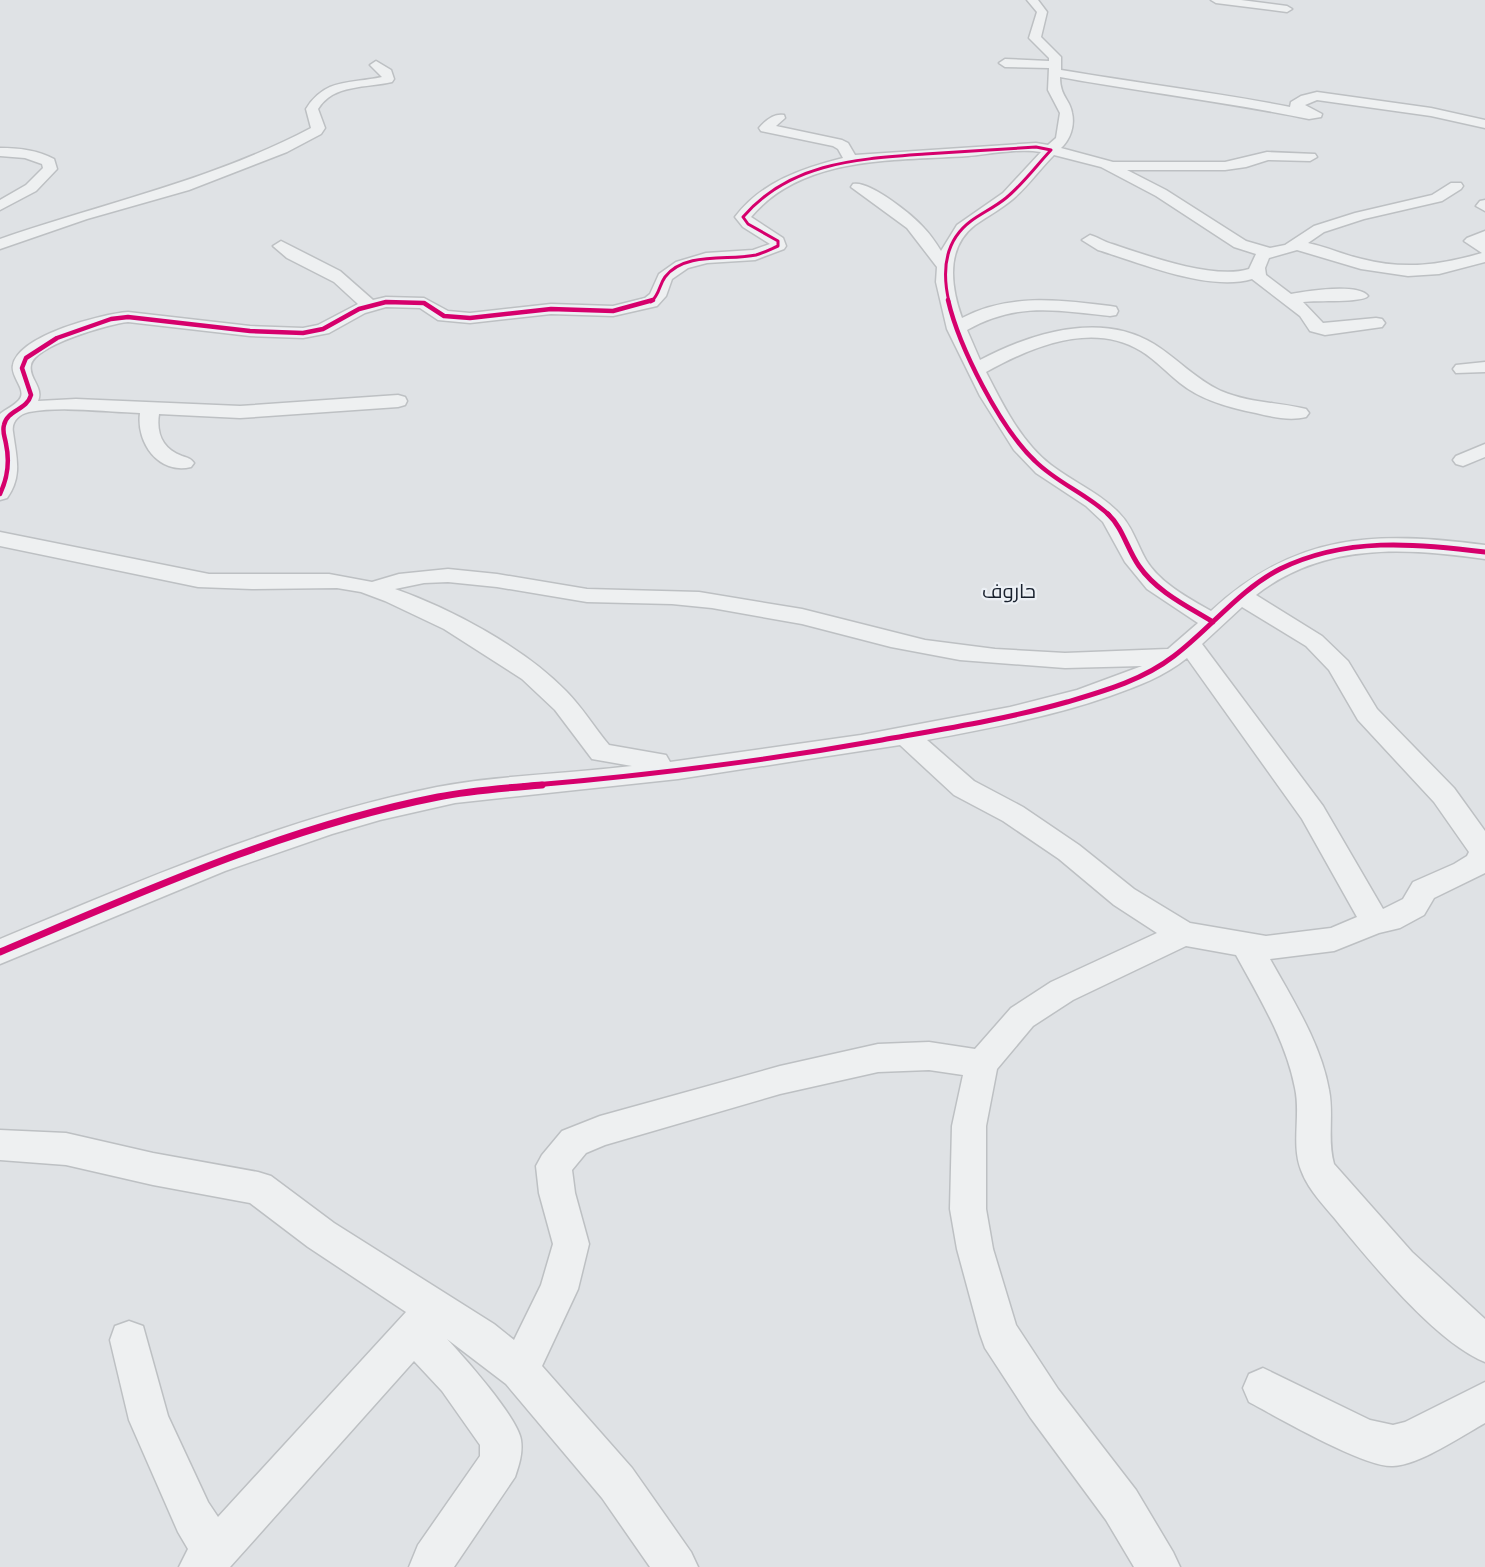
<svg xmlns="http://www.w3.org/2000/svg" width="1485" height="1567" font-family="Figtree,Cairo,sans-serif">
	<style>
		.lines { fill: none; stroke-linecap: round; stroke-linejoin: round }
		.minor-casing { stroke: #bdc0c3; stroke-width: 3 }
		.minor { fill: #eef0f1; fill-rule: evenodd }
		.cycleway-far3-casing { stroke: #ecf0f5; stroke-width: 5 }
		.cycleway-far2-casing { stroke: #ecf0f5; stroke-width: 8 }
		.cycleway-far1-casing { stroke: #ecf0f5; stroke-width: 8 }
		.cycleway-casing { stroke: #ecf0f5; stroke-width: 10 }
		.cycleway-far3 { stroke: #d6006c; stroke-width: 3 }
		.cycleway-far2 { stroke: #d6006c; stroke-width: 4.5 }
		.cycleway-far1 { stroke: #d6006c; stroke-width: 5 }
		.cycleway { stroke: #d6006c; stroke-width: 7 }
		.labels { text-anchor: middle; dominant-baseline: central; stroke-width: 4.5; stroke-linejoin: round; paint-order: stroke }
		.quarter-label { font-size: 20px; fill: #19212e; stroke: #ecf0f5 }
	</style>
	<rect width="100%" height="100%" fill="#dfe2e5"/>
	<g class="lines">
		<defs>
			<path id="minor" d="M1027,0H1038L1047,12L1041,37L1061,57V70C1137,83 1214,92 1290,107L1291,102L1301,96L1317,92L1431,108L1485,120V128L1431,116L1317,100L1305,105L1322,114L1321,117L1309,119C1227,102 1143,92 1060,77C1060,97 1070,99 1072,113C1075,126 1070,140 1061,148L1113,162H1225L1267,152L1315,154L1317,157L1310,161L1268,160L1246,167L1225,170H1127L1166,190L1246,241L1270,248L1285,245L1314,226L1355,213L1432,195L1451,183H1461L1463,186L1461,189L1442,201L1364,219L1324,232L1308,243C1327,247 1344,255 1362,259C1404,270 1441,265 1482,253L1464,241L1467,238L1485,231V262L1439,274L1408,276L1361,269L1297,250L1269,258L1265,268L1266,275L1291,294C1307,291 1358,283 1368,296C1363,303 1317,300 1303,302L1323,323L1376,318L1382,319L1385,323L1382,327L1325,335L1310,331L1300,316L1252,279C1209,292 1141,263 1098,250L1082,240L1090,235C1098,237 1104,242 1112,244C1148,256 1214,280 1249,269L1256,254L1234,247L1156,196L1101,167L1054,155C1040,169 1028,186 1013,199C1001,209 988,216 975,225C945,248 951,287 962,318C1009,293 1060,300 1110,306L1116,307L1118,311L1116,315L1110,316C1056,310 1016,302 967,330L980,360C1031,333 1101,311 1154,344C1178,359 1195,379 1221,391C1249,403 1277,402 1306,409L1309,413L1306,417C1290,421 1272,417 1256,413C1230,408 1201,400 1180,383C1167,373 1156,360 1141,351C1092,321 1031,347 986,372C1003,405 1021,442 1051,465C1073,482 1100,493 1119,513C1132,526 1137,544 1146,560C1160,583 1188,598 1211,611C1296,532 1376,531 1485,545V559C1405,548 1324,542 1256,595L1322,636L1348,661L1377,709L1454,788L1485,831V873L1434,898L1424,915L1400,928L1379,933L1334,951L1270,959C1293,1000 1321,1044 1329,1090C1334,1115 1327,1140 1334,1164L1412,1252L1485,1319V1362C1437,1343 1374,1266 1340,1225C1326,1207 1309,1192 1301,1170C1291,1144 1301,1115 1295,1088C1286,1041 1259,997 1236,955L1186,946L1073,1000L1033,1026L997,1069L986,1126V1209L993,1249L1016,1325L1058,1389L1136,1490L1173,1552L1180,1567H1134L1106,1520L1030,1417L985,1348L980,1334L957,1249L950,1209L952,1126L963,1075L929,1070L878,1072L780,1094L605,1145L586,1153L572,1170L575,1193L589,1244L578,1289L542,1366L632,1468L691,1552L698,1567H650L602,1498L506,1384L447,1339C464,1357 518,1418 521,1440C523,1453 519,1465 515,1477L454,1567H409L418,1545L480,1456V1445L442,1391L414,1361L230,1567H179L188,1549L178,1532L129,1420L110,1340L115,1326L129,1321L143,1326L168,1416L208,1502L218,1517L406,1312L308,1247L250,1203L153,1185L66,1165L0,1160V1130L66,1133L153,1153L258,1172L271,1176L334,1223L494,1324L514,1340L541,1285L553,1244L539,1193L536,1166L542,1155L562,1131L600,1116L780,1066L878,1044L929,1042L975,1049L1011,1008L1051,982L1157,933L1114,905L1059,859L1003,821L954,795L900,745L678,779L455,803L380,820L332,834L225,871L0,964V939C142,880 286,817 437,787C501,775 567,774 632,766L592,759L555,710L522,679L444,629L385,601L361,592L337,588L252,589L198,587L0,546V532L209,574H329L372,582L399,574L448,569L497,574L587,589L699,592L802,609L925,640L995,649L1065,653L1168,649L1198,623L1147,589L1125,562L1103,522L1086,506L1036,473L1014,450L980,396L947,329L936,282L937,267L907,228L851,187L853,184C869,180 913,215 924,228C931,235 936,243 941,251L957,225L1003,193L1041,152C1019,148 991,154 968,156C895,161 803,155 751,217L783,238L786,246L784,249L755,260L707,263L688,268L672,279L666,296L657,306L613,316L551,314L470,323L438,320L420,308L386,307L365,313L329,333L303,338L250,336L128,322C109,324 35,345 31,365C28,378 44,387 38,401L76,399L240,406L398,395L405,397L407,401L405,405L398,407L240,418L159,414C156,434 163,449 182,456C188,458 190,458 194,463L191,467C159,475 136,443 140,413C105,412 63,406 29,412C19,414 11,422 13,432C16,456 23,476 7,498L0,500V414C6,409 14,406 19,400C28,390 10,377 13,365C19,335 102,314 128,312L250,326L303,328L318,325L358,304L334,282L287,258L273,246L281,241L340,271L373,300L386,297L424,298L448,311L470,313L551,304L613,306L645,298L650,294L659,274L676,262L706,253L753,250L770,244L743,227L735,217C761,182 803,168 843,158L838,149L833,146L761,131L759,128C765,121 774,113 784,115L785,118L776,126L842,140L848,143L855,155L1036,143L1048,145L1056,138L1060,113L1048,90L1049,68L1005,67L999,63L1005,59L1049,61V58L1029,38L1037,12ZM448,582L497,587L587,602L672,604L712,608L802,624L891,647L960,660L1065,668L1142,666L1077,690L1010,707L861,735L670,762L666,755L609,745C594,727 582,707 566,691C524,648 452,609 395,589L424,583ZM1242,607L1306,646L1329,670L1358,720L1434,802L1469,852L1467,856L1454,864L1413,882L1403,899L1383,909L1323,806L1202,644ZM1187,658L1302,819L1357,917L1331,928L1266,936L1190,923L1134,889L1079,845L1023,807L974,781L927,740C989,728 1050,717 1110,696C1138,686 1163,677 1187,658Z
				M1211,0H1241L1287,6L1292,9L1287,12L1216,3Z
				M376,61L391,70L394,79L392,82C367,88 333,84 318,109L325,128L321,134L287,152L189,190L87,219L0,249V239C104,203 213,180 311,128L306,109C325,78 350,84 382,77L370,65Z
				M0,148C19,148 37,150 54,159L57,169L36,191L0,210V200L26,185L43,168L42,164L25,158L0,156Z
				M1485,200V211L1476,206L1480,201Z
				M1485,362V372L1456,373L1453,369L1456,365Z
				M1485,444V457L1463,466L1456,464L1453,460L1456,456Z
				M1263,1368L1370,1420L1393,1425L1405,1422L1485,1382V1423C1462,1436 1419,1465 1393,1466C1365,1468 1277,1417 1249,1402L1243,1388L1249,1374Z"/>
		</defs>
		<use href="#minor" class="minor-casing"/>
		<use href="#minor" class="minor"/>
		<defs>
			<path id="cycleway-far3" d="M651,302C660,294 659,285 665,277C685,251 729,261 756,255C763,253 771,249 778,246V241L748,224L743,217C790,162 858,159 925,154C962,152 999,149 1036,147L1051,150C1036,166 1023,184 1006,198C995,207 982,213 971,221C944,241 942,272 949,302"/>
			<path id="cycleway-far2" d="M948,300C959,347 1000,428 1035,461C1057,483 1087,494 1109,515
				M0,494C8,477 10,462 6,444C5,437 2,432 4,425C7,410 27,410 31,395L22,368L26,358L57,338L111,319L128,317L250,331L303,333L323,329L359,309L386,302L424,303L444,316L470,318L551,309L613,311L653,300"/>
			<path id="cycleway-far1" d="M1108,514C1123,528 1127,549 1139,566C1157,592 1187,606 1213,622
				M523,786C644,776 764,761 882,740C944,729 1007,719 1067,702C1104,691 1143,680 1174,656C1211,628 1239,590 1280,569C1345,537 1415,543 1485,552"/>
			<path id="cycleway" d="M0,952C142,892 285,827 438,797C472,790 507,788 542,785"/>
		</defs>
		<use href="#cycleway-far3" class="cycleway-far3-casing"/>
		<use href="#cycleway-far2" class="cycleway-far2-casing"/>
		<use href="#cycleway-far1" class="cycleway-far1-casing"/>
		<use href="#cycleway" class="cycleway-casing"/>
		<use href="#cycleway-far3" class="cycleway-far3"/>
		<use href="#cycleway-far2" class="cycleway-far2"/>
		<use href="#cycleway-far1" class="cycleway-far1"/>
		<use href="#cycleway" class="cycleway"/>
	</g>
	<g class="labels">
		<g class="quarter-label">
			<text x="1009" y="591">حاروف</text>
		</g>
	</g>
</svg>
